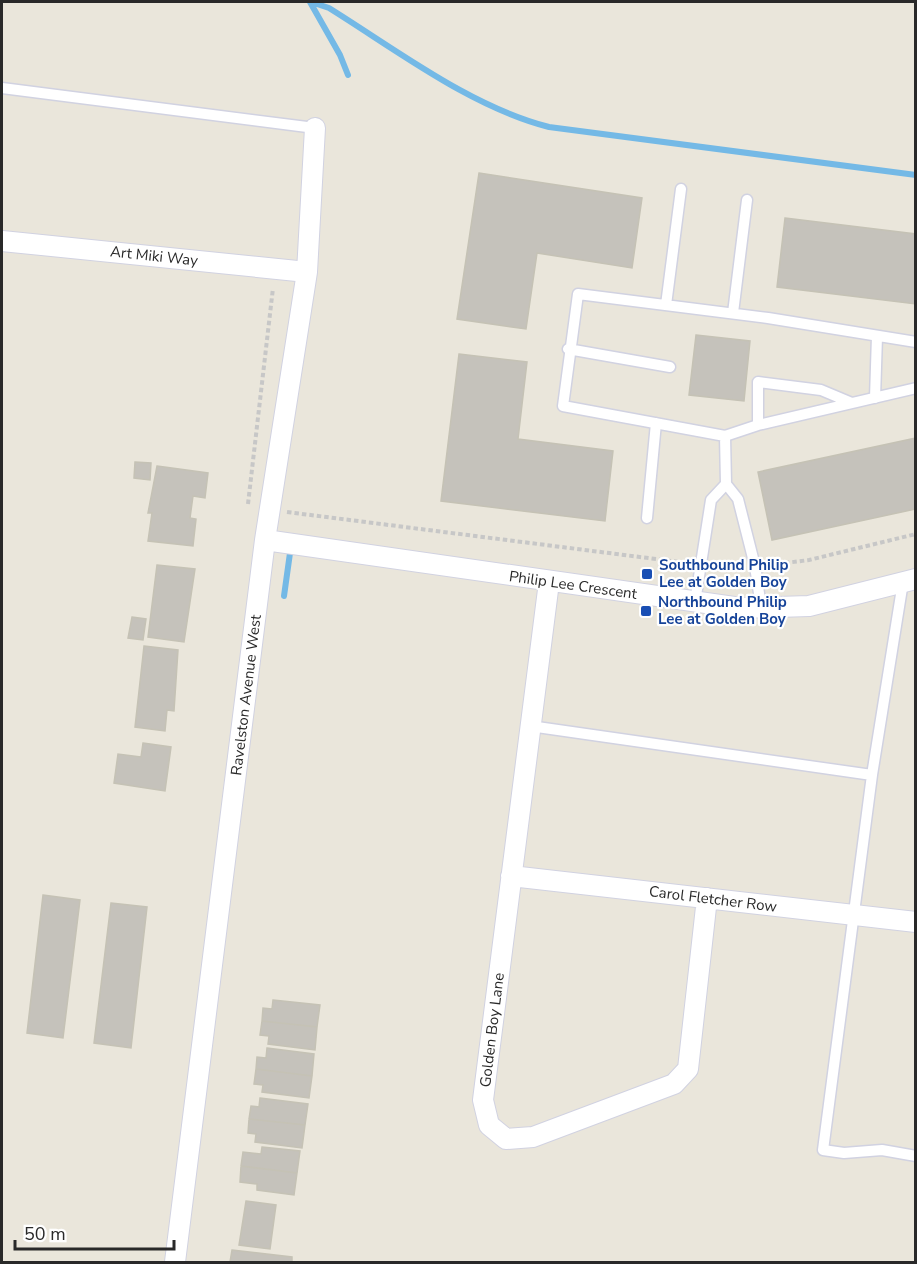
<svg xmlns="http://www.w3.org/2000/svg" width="917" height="1264" font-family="'Nunito Sans',sans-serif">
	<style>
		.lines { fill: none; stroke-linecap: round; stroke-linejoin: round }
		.stream { stroke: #74b9e6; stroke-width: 6 }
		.building { fill: #c5c2bb; stroke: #c5c2b5; stroke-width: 1.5 }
		.service-casing { stroke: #d1d2e1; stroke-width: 13 }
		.minor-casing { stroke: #d1d2e1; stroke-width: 22 }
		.path { stroke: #c7c7c7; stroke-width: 4; stroke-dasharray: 4.5 3; stroke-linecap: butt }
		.service { stroke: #fff; stroke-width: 10 }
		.minor { stroke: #fff; stroke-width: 20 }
		.transit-dot { fill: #1a4fb4; stroke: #fff; stroke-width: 2 }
		.labels { text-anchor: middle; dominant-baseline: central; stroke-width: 4.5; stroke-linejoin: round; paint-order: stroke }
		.street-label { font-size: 15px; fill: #292929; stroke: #fff }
		.transit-label { font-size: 15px; font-weight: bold; fill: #164399; stroke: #fff; text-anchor: start }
	</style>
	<rect width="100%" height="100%" fill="#eae6db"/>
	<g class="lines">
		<path class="stream" d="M310,2L340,55L348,75
			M311,2L329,8C398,51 471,107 549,127L916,175
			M284,596L290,553"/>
	</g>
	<path class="building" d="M479,173L642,198L632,268L537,253L526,329L457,319Z
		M785,218L916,234V304L777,287Z
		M696,335L750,341L744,401L689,395Z
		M459,354L527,362L518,439L613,451L605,521L441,501Z
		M916,438V509L772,540L758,472Z
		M135,462L151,463L150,480L134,478Z
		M157,466L208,473L205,498L193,496L190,518L196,519L193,546L148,541L152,513H148Z
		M157,565L195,569L184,642L148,637Z
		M132,617L146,619L143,640L128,638Z
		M144,646L178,650L174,711L167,710L165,731L135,727Z
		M143,743L171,747L165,791L114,783L118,754L141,757Z
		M43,895L80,900L63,1038L27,1033Z
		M111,903L147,907L131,1048L94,1043Z
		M273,1000L320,1005L317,1027L262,1021L263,1008L272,1009Z
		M262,1021L317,1027L315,1050L268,1044L269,1036L260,1035Z
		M267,1048L314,1054L312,1076L256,1069L257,1057L266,1058Z
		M256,1069L312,1076L309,1098L262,1092L263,1085L254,1084Z
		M260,1098L308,1104L305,1125L249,1119L251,1106L259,1107Z
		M249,1119L305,1125L302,1148L255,1142L256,1134L248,1133Z
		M262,1147L300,1151L297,1173L241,1166L243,1152L261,1154Z
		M241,1166L297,1173L294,1195L257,1190V1184L240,1182Z
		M246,1201L276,1205L270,1249L239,1245Z
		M232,1250L292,1257V1262H230Z"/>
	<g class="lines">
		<defs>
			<path id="service" d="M2,88L315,128
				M666,305L681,189
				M733,313L747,200
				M916,342L768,318L578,294L563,406L725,436L758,425L916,388
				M568,349L670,367
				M875,398L877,336
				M758,425V382L821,390L852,403
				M725,436L726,484L738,499L755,566L761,607
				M647,518L656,423
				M695,602L711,500L726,484
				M530,726L872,775L903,582
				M872,775L823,1150L844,1153L882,1150L916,1156"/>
			<path id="minor" d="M2,241L307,272
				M265,540L741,608L809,606L916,579
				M549,582L483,1100L489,1125L506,1139L533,1137L674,1084L688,1069L707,898
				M511,876L916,922
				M175,1262L265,540L307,272L315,128"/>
		</defs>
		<use href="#service" class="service-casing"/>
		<use href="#minor" class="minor-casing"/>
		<path class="path" d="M248,504L273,288
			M287,512L687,563
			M716,565L741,566
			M770,565L809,560L916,534"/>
		<use href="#service" class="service"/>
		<use href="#minor" class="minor"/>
	</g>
	<g class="transit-dot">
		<rect x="641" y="568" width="12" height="12" rx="3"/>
		<rect x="640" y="605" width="12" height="12" rx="3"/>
	</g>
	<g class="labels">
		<g class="street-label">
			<text transform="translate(154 256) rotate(6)">Art Miki Way</text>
			<text transform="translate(573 585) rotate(8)">Philip Lee Crescent</text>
			<text transform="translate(246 695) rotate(-83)">Ravelston Avenue West</text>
			<text transform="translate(713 899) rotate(7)">Carol Fletcher Row</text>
			<text transform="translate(492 1030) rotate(-83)">Golden Boy Lane</text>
		</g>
		<g class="transit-label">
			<text x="659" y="565">Southbound Philip<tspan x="659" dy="17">Lee at Golden Boy</tspan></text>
			<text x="658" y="602">Northbound Philip<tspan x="658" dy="17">Lee at Golden Boy</tspan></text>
		</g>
	</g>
	<rect width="917" height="1264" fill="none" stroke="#292929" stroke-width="6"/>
	<path d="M15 1240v9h159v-9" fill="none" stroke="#292929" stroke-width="3"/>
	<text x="24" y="1240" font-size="18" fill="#292929" stroke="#ffffff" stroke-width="4.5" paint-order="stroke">50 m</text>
</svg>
